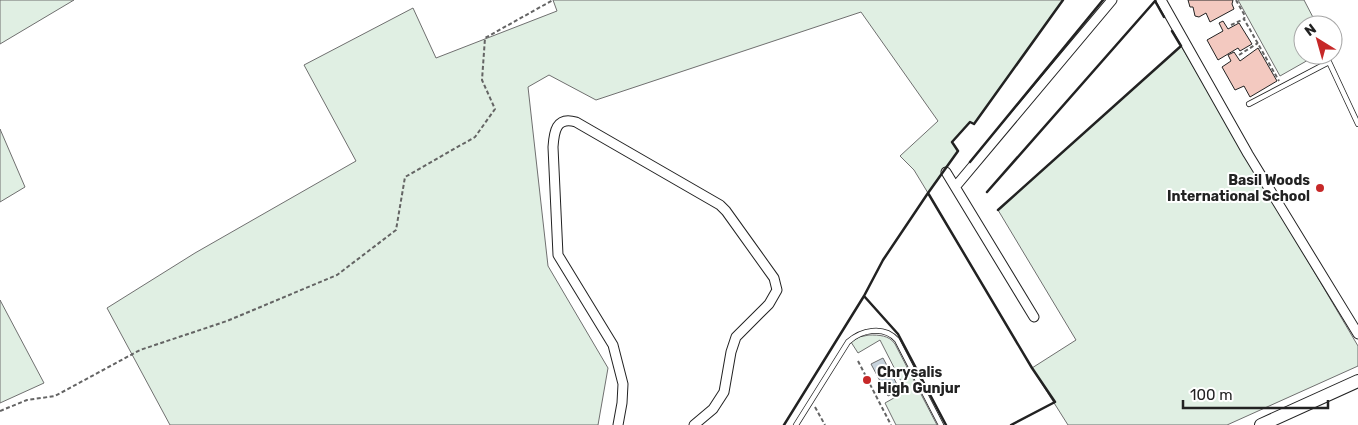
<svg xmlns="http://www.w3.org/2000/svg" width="1358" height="425" font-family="Rubik,sans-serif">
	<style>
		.green { fill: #e0efe3; stroke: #6f6f6f }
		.water { fill: #c7d3dd; stroke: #6f6f6f }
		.building { fill: #f3c9c0; stroke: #222 }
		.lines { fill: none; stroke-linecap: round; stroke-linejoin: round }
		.lane-casing { stroke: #222; stroke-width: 6 }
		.street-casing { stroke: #222; stroke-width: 11 }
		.secondary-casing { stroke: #222; stroke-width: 14 }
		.path { stroke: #646464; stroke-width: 2; stroke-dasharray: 4 2.5; stroke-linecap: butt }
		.lane { stroke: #fff; stroke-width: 4.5 }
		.street { stroke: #fff; stroke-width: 9 }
		.secondary { stroke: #fff; stroke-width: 12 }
		.wall { stroke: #222; stroke-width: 2.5 }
		.poi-dot { fill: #c62828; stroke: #fff; stroke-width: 2 }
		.labels { text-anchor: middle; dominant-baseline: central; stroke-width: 4; stroke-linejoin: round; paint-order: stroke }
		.poi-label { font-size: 14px; font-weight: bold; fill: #222; stroke: #fff; text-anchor: end }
	</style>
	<rect width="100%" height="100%" fill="#fff"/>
	<path class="green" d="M0,0H74L0,44Z
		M553,0H1063L974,124L970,122L952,142L958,151L928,193L914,170L900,156L938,121L861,12L596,100L549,75L528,87L548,266L608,368L598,425H170L107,308L195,253L356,161L304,65L413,8L436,58L557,11Z
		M1238,0H1304L1317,25H1303V55H1317L1280,76Z
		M1181,46L1358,346V366L1227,425H1068L1032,368L1076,340L998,210Z
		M0,129L25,187L0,202Z
		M0,300L44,383L0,403Z
		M869,335C879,335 889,335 895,344L937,425H896L885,403L908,390L906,391L880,340L858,353L851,342L859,337Z"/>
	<path class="water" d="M883,358L900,390L888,396L871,364Z"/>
	<path class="building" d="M1188,0H1233L1232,4L1234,9L1210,22L1206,13L1199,17L1195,16L1193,7H1190Z
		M1223,21L1228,29L1239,23L1252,44L1240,51L1238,48L1218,60L1207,40L1223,31L1219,23Z
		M1258,48L1277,81L1250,97L1244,86L1235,90L1222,67L1231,61L1228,55L1234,52L1240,61Z"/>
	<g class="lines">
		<defs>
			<path id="lane" d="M1249,104L1329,62L1358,124
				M796,425L848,342C861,330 884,325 897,340L941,425"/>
			<path id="street" d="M1161,0L1248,154L1358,334
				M946,172L1034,317
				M956,186L1112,0
				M618,425L622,403L623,384L613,345L558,255L553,147C554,132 556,116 576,122L720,205L726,211L774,278L777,290L769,304L736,337L731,352L724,392L713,409L694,425"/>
			<path id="secondary" d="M1261,425L1358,381"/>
		</defs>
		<use href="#lane" class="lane-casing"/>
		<use href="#street" class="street-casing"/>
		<use href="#secondary" class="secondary-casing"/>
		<path class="path" d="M1236,0L1245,16L1244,19L1279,81
			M1231,25L1244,19
			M1239,55L1258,43
			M858,361L891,425
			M815,407L825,425
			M0,411L27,400L55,396L140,350L227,321L337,275L396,230L405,177L475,137L495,109L482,80L485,38L553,0"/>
		<use href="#lane" class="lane"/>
		<use href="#street" class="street"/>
		<use href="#secondary" class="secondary"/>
		<path class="wall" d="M970,162L1103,0
			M987,192L1155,1L1164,17
			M928,193L958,151L952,142L970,122L974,124L1063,0
			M998,210L1181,46L1172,31
			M864,296L883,260L928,193L1032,368L1055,402L1011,425
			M784,425L864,296L898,334L946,425"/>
	</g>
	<g class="poi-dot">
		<circle cx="1320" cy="188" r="5"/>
		<circle cx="867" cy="380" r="5"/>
	</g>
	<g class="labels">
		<g class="poi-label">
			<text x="1310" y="180">Basil Woods<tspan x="1310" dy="16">International School</tspan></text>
			<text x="877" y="372" text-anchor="start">Chrysalis<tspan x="877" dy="16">High Gunjur</tspan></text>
		</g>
	</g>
	<g transform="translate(1318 40) rotate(323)"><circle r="24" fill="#ffffff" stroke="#a7a7a7"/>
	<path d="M0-4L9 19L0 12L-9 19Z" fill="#c62828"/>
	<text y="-8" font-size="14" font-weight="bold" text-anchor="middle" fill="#222222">N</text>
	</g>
	<path d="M1183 400v8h145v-8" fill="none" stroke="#222222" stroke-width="2.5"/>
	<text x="1190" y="400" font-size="15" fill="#222222" stroke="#ffffff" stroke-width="4" paint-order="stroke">100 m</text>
</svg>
